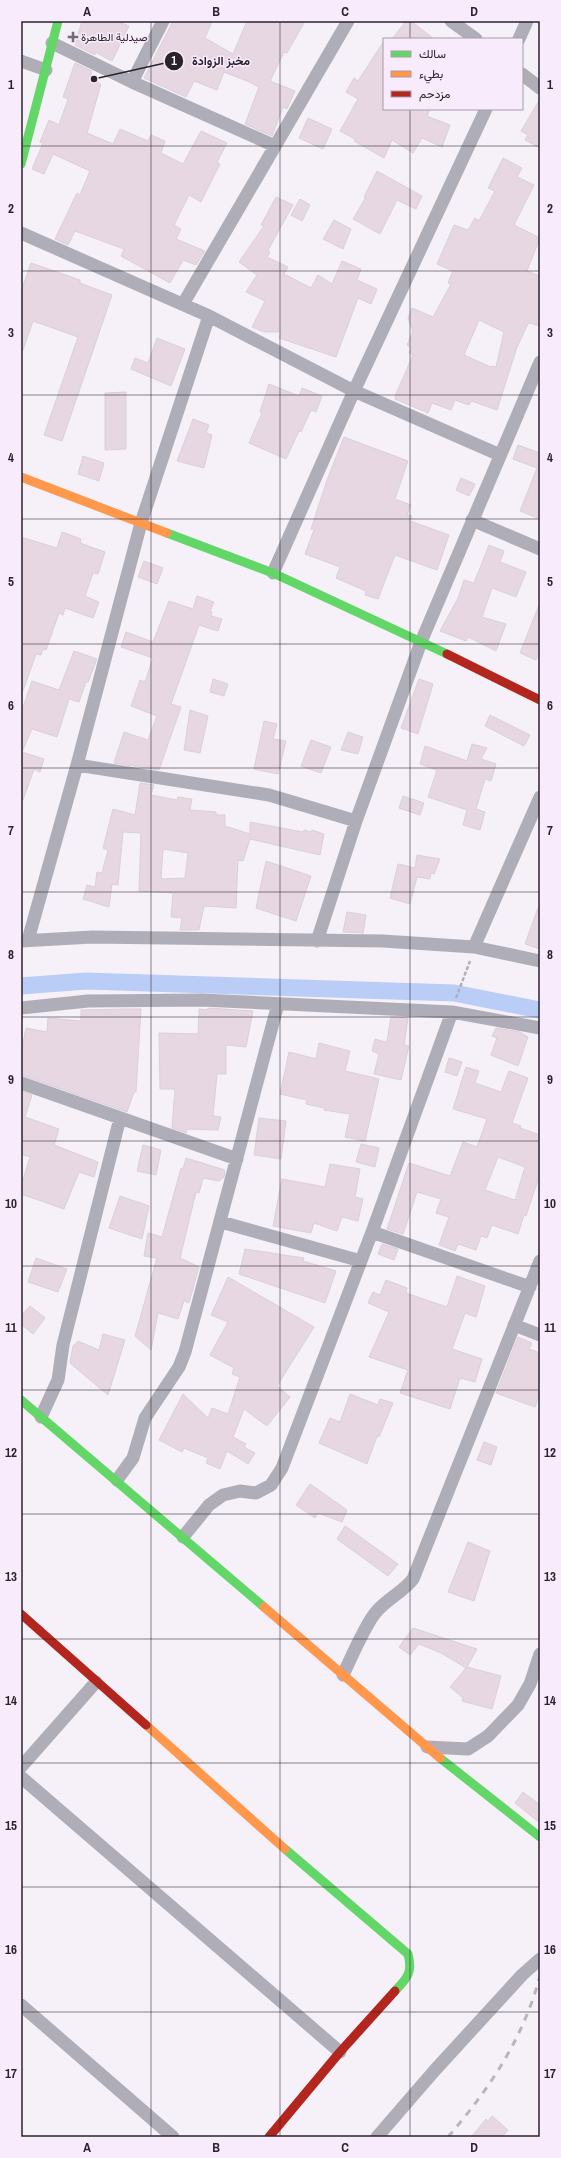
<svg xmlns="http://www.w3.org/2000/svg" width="561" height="2158" font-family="'Archivo Narrow',Vazirmatn,sans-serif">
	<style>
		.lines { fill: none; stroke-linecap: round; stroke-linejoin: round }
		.canal { stroke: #bacdf7; stroke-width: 17 }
		.building { fill: #e6d7e2; stroke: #d9d1d8; fill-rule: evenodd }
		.path { stroke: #b3afb8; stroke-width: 2.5; stroke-dasharray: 4 2; stroke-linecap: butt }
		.street { stroke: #afaeb8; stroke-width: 13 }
		.fast { stroke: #63d668; stroke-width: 9 }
		.slow { stroke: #ff974d; stroke-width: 9 }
		.jam { stroke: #b3261e; stroke-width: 9 }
		.rail { stroke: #b9b4bd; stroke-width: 3; stroke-dasharray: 7 7; stroke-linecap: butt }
		.grid { fill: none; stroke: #2a232c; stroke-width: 1; stroke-opacity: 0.55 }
		.poi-dot { fill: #716b73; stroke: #f8ecfc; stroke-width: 1.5 }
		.labels { text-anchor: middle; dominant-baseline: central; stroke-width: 3; stroke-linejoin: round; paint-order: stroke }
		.poi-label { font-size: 11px; fill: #2a232c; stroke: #f8ecfc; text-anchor: start }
		.leader { fill: none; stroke: #2a232c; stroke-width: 1.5 }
		.callout-dot { fill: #2a232c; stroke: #f8ecfc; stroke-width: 1.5 }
		.mark-label { font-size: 12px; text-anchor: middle; font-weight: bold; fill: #fff }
		.callout-label { font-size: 12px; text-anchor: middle; font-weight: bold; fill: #2a232c; stroke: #f8ecfc; stroke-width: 3; stroke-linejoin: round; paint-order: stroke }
		.neatline { fill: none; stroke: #2a232c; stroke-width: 1.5 }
		.grid-label { font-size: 13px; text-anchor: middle; font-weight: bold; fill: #2a232c }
	</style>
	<rect width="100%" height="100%" fill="#f6f0f8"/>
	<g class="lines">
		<path class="canal" d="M21,986L86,981L454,993L540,1010"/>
	</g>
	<path class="building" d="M82,21H117L129,26L112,61L95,52V55L75,45Z
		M173,21H212L205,38L233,54L247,21H305L287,53L284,52L270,81L295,91L287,109L283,107L272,136L245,124L259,87L247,81L224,72L217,90L194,81L186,97L144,78Z
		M406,21H411L434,39H392Z
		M384,41V109H430L427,116L450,125L442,147L422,138L413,153L392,140L384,158L354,141L355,139L340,131L358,99L346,92L354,78L358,81Z
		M75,63L92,71L90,79L101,84L87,133L113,144L120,129L148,141L151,135L165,141L161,153L183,164L201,131L227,143L217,162L220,164L201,202L189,195L174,225L181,229L176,239L205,251L196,265L183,260L170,283L121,256L124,249L75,231L68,245L55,239L77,193L80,195L90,171L53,154L44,174L32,169L43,143L40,142L49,120L59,125L68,99L63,97Z
		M540,99V148L525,140L528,135L521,131Z
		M308,118L332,129L323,149L299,138Z
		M503,158L522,168L517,177L534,185L514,225L540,238L527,271L540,276V326L530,323L528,324L517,347L497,410L471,401L469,405L455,400L451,410L432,403L428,413L395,399L396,394L413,355L409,353L411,348L407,345L413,331L408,318L412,308L433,317L451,284L448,283L453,271L437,264L454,225L468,230L475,218L479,221L495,191L488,188ZM479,320L504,332L496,367L492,366L491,367L464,355Z
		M377,171L422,196L416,209L397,200L380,234L353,219L366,197H364Z
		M276,197L293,205L268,250L270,252L267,257L288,267L284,274L311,288L318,275L332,284L342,261L361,269L357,280L377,289L371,304L358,298L336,357L279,338L281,332H264L252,327L265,301L246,292L257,275L239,262L264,226L261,225Z
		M300,199L310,205L302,221L291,215Z
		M334,220L351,229L343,249L323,239Z
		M31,263L80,280V283L112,295L62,441L44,435L78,337L33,321L23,350H21V291Z
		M157,338L185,349L171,386L131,369L135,358L148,363Z
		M269,384L299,396L302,388L322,396L316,412L311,410L301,432L299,431L286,459L249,443L262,413L260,412Z
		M126,392V449L105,450V393Z
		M193,419L209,425L206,433L212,435L204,468L177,461Z
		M344,437L408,461L395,499L411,505L407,515L412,516L410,521L449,535L437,570L395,555L378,599L365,595L366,591L336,578L340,567L305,554L314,530L311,529L327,480Z
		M518,445L540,453V519L520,511L537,468L513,459Z
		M83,456L104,463L99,481L78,474Z
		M461,478L475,484L469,496L456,490Z
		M62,532L81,539L80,543L105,552L98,574L93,573L85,596L99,602L93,618L65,608L63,615L59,613L46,650L43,649L41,655L36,654L23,691H21V537L57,548Z
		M489,545L504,551L500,562L526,572L516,597L492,588L482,617L506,624L496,651L468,637L466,641L440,631L458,598L464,580L474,583Z
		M144,561L163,568L157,584L138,577Z
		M197,596L214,602L210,611L212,612L211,616L222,619L218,631L199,625L171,704L181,707L159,770L114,763L124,732L148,740L157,716L131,706L140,680L145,682L153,658L121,647L126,632L153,642L169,601L193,609Z
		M539,605L540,652L536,660L520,653Z
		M74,651L97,659L88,682H86L79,702L69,699L57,737L32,729L22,752L44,759L40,772L34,769L23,800H21V713L32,681L59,690Z
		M213,679L228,684L224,696L210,692Z
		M419,679L433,684L418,734L401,728Z
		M190,710L208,716L200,753L184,750Z
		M490,715L530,735L524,746L485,726Z
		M264,721L277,724L273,739L286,741L278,774L254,769Z
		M348,732L363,737L358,754L341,750Z
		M311,740L331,747L321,773L301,766Z
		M472,744L487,748L481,759L496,764L491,781L485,779L476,809L485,812L480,830L463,825L467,810L428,797L437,770L420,764L425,746L467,761Z
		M140,783L154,785L151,795L177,800L178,797L192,799L190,810L216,812V815H225V826L250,834V822L303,832L304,830L311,832L312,830L324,834L320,855L250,839L243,861L238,860L236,908L204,906L199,930H180L182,918L171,917L173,893L139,891L141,833L123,832L118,885L112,884L109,907L83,899L87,885L95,887L97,872L102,873L108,850L103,848L113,809L135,815ZM163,849L188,853L185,878L161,879Z
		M403,796L424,803L420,815L399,808Z
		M417,855L440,859L434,874L431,873L430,879L417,877L410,904L390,898L398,864L415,868Z
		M266,861L311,876L296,921L256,908Z
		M538,908H540V949L525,944Z
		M347,912L366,915L363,933L343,932Z
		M208,1008L253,1011L246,1047L226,1045V1074H217L213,1116L221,1117L218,1130L187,1129L186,1133L172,1128L175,1089H160L159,1033L198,1034L199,1009L207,1010Z
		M124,1009H141L136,1092H134L127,1112L21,1075V1053L26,1028L47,1032L48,1018L81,1021V1010Z
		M391,1017L408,1018L404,1045L409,1046L401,1080L374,1074L379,1054L372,1051L375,1039L385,1042L387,1041Z
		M496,1028L520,1032L528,1037L518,1066L491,1055L497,1038L492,1036Z
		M319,1043L350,1051L345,1071L379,1079L365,1141L345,1137L350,1114L324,1110V1108L306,1104L307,1100L280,1094L289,1052L316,1059Z
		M449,1058L462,1062L457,1076L445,1072Z
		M466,1067L479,1071L475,1083L501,1092L509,1071L528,1078L512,1123L521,1126L520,1128L540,1135V1174L526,1216L524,1215L518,1234L492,1225L487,1238L481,1236L476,1250L458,1244L455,1251L439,1245L449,1217L436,1213L441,1199L417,1192L403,1234L387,1229L409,1163L450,1176L463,1142L477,1147L487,1119L453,1109ZM498,1157L525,1167L515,1200L485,1190Z
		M21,1091L32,1095L25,1117L59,1129L54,1145L98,1162L94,1177L79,1172L64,1209L21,1194V1180H23L30,1157L21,1154Z
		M259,1118L286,1121L281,1159L254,1155Z
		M361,1144L379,1148L375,1167L356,1162Z
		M143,1145L161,1150L156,1175L137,1171Z
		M186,1158L225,1170L224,1177L219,1181L203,1178L199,1193L196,1192L180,1258L199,1267L189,1303L184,1301L178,1319L158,1313L151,1350L135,1336L157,1258L144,1256L148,1233L162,1237L181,1168L183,1169Z
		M330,1164L360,1169L355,1197L363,1199L358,1221L342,1217L337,1231L314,1223L311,1233L273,1226L282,1179L325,1187Z
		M120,1196L149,1206L142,1239L109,1228Z
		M382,1244L398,1249L394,1260L378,1254Z
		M245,1249L304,1258L303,1261L336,1271L325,1303L239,1274Z
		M36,1258L67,1269L58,1292L28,1282Z
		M457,1276L485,1286L476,1317L465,1313L452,1349L482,1359L475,1382L460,1378L450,1409L400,1393L408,1370L369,1357L389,1312L368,1303L373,1292L380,1295L386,1280L407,1288L406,1293L447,1307Z
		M228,1277L314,1327L277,1386L290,1397L267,1426L244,1409L233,1437L246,1444L244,1447L255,1453L248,1464L227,1451L220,1469L206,1463L208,1458L184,1448L182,1452L159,1440L183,1394L208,1418L212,1408L228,1414L240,1377L232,1374L234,1368L210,1355L228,1322L211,1315Z
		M30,1306L45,1318L33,1334L21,1324V1316Z
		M103,1334L125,1340L108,1395L70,1363L73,1346L78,1341L99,1350Z
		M518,1337L532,1343L529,1349L540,1353V1393L535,1407L496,1393Z
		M350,1394L378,1405L380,1399L393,1403L379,1437L377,1436L367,1464L319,1443L330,1418L340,1422Z
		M484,1442L497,1447L491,1465L477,1460Z
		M310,1484L347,1510L342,1522L318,1513L315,1518L296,1505Z
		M345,1526L398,1564L388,1576L337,1539Z
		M468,1542L490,1551L474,1601L448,1592Z
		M413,1628L477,1649L467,1667L501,1676L492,1709L462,1701L463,1698L450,1687L466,1668L441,1653L419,1644L410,1655L399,1647Z
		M523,1792L540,1805V1823L515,1803Z
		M492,2116L508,2130L502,2137H471L486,2119L488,2121Z"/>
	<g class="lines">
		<path class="path" d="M456,998L470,961"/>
		<path class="street" d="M451,21L476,39
			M519,39L527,21
			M52,43L132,82L275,146
			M21,61L46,70
			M522,74L540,88
			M132,82L163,21
			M21,233L209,316L354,391L500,455
			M183,304L348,21
			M472,520L540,549
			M273,573L354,391L486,109
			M77,765L269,795L356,821
			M28,940L77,765L141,523L209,316
			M21,941L92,937L383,941L474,947L540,961
			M317,941L356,821L421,642L540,362
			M474,947L540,797
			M21,1008L88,1001L202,1000L452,1012L540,1028
			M21,1083L237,1159
			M221,1222L361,1261
			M372,1232L530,1287
			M514,1325L540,1335
			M41,1417L58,1380L63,1345L120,1118
			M117,1480L133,1458L145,1418L179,1367L185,1352L278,1004
			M183,1537L209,1505L223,1495L240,1491L256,1493L271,1485L282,1468L372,1232L452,1012
			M343,1675C351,1658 365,1625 376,1612C387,1599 403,1592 413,1579L540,1261
			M427,1747L468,1749L488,1736L518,1705L530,1684L540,1654
			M21,1767L96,1682
			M21,1777L340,2052
			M21,2005L173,2137
			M377,2137L435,2070L522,1975L540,1959"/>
		<path class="fast" d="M21,164L58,21
			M167,533L273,573L447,654
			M21,1400L264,1607
			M440,1758L540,1837
			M285,1849L408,1954C413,1973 407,1978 395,1991"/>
		<path class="slow" d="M21,477L167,533
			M264,1607L440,1758
			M146,1725L285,1849"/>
		<path class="jam" d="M447,654L540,700
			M21,1614L146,1725
			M269,2137L340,2052L395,1991"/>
		<path class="rail" d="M448,2137C490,2088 523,2039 540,1976"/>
	</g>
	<path class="grid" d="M151,21V2137M280,21V2137M410,21V39M410,109V2137M21,146H540M21,271H540M21,395H540M21,519H540M21,644H540M21,768H540M21,892H540M21,1017H540M21,1141H540M21,1266H540M21,1390H540M21,1514H540M21,1639H540M21,1763H540M21,1887H540M21,2012H540"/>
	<path class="poi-dot" d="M71 31h4v4h4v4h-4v4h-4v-4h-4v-4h4z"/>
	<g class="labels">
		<g class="poi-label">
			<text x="81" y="37">صيدلية الطاهرة</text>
		</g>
	</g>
	<path class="leader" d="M94 79L174 61"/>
	<g class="callout-dot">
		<circle cx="94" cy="79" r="4"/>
		<circle cx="174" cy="61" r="10"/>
	</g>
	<g class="mark-label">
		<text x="174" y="65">1</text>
	</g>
	<g class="callout-label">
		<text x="221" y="65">مخبز الزوادة</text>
	</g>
	<rect width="561" height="2158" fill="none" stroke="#f8ecfc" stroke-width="44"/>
	<rect x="383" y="38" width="140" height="72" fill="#f8ecfc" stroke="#a69ca9"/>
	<rect x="391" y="51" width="20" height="6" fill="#63d668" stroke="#a69ca9"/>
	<text x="419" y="58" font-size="12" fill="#2a232c">سالك</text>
	<rect x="391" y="71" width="20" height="6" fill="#ff974d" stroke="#a69ca9"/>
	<text x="419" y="78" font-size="12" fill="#2a232c">بطيء</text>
	<rect x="391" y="91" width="20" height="6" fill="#b3261e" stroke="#a69ca9"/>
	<text x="419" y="98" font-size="12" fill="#2a232c">مزدحم</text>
	<rect x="22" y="22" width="517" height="2114" class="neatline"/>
	<g class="grid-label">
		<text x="87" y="16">A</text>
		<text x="216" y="16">B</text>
		<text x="345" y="16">C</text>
		<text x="474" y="16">D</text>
		<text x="11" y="89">1</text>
		<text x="550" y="89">1</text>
		<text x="11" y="213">2</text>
		<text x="550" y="213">2</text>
		<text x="11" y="337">3</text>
		<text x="550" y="337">3</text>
		<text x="11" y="462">4</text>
		<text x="550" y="462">4</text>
		<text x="11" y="586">5</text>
		<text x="550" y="586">5</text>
		<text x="11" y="710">6</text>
		<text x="550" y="710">6</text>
		<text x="11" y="835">7</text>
		<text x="550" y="835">7</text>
		<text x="11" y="959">8</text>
		<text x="550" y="959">8</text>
		<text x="11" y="1084">9</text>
		<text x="550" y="1084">9</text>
		<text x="11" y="1208">10</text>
		<text x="550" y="1208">10</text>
		<text x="11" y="1332">11</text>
		<text x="550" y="1332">11</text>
		<text x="11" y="1457">12</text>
		<text x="550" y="1457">12</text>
		<text x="11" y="1581">13</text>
		<text x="550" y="1581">13</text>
		<text x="11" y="1705">14</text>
		<text x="550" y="1705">14</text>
		<text x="11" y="1830">15</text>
		<text x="550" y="1830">15</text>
		<text x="11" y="1954">16</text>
		<text x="550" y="1954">16</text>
		<text x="11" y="2078">17</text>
		<text x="550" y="2078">17</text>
		<text x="87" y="2152">A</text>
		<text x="216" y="2152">B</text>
		<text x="345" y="2152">C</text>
		<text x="474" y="2152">D</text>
	</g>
</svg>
